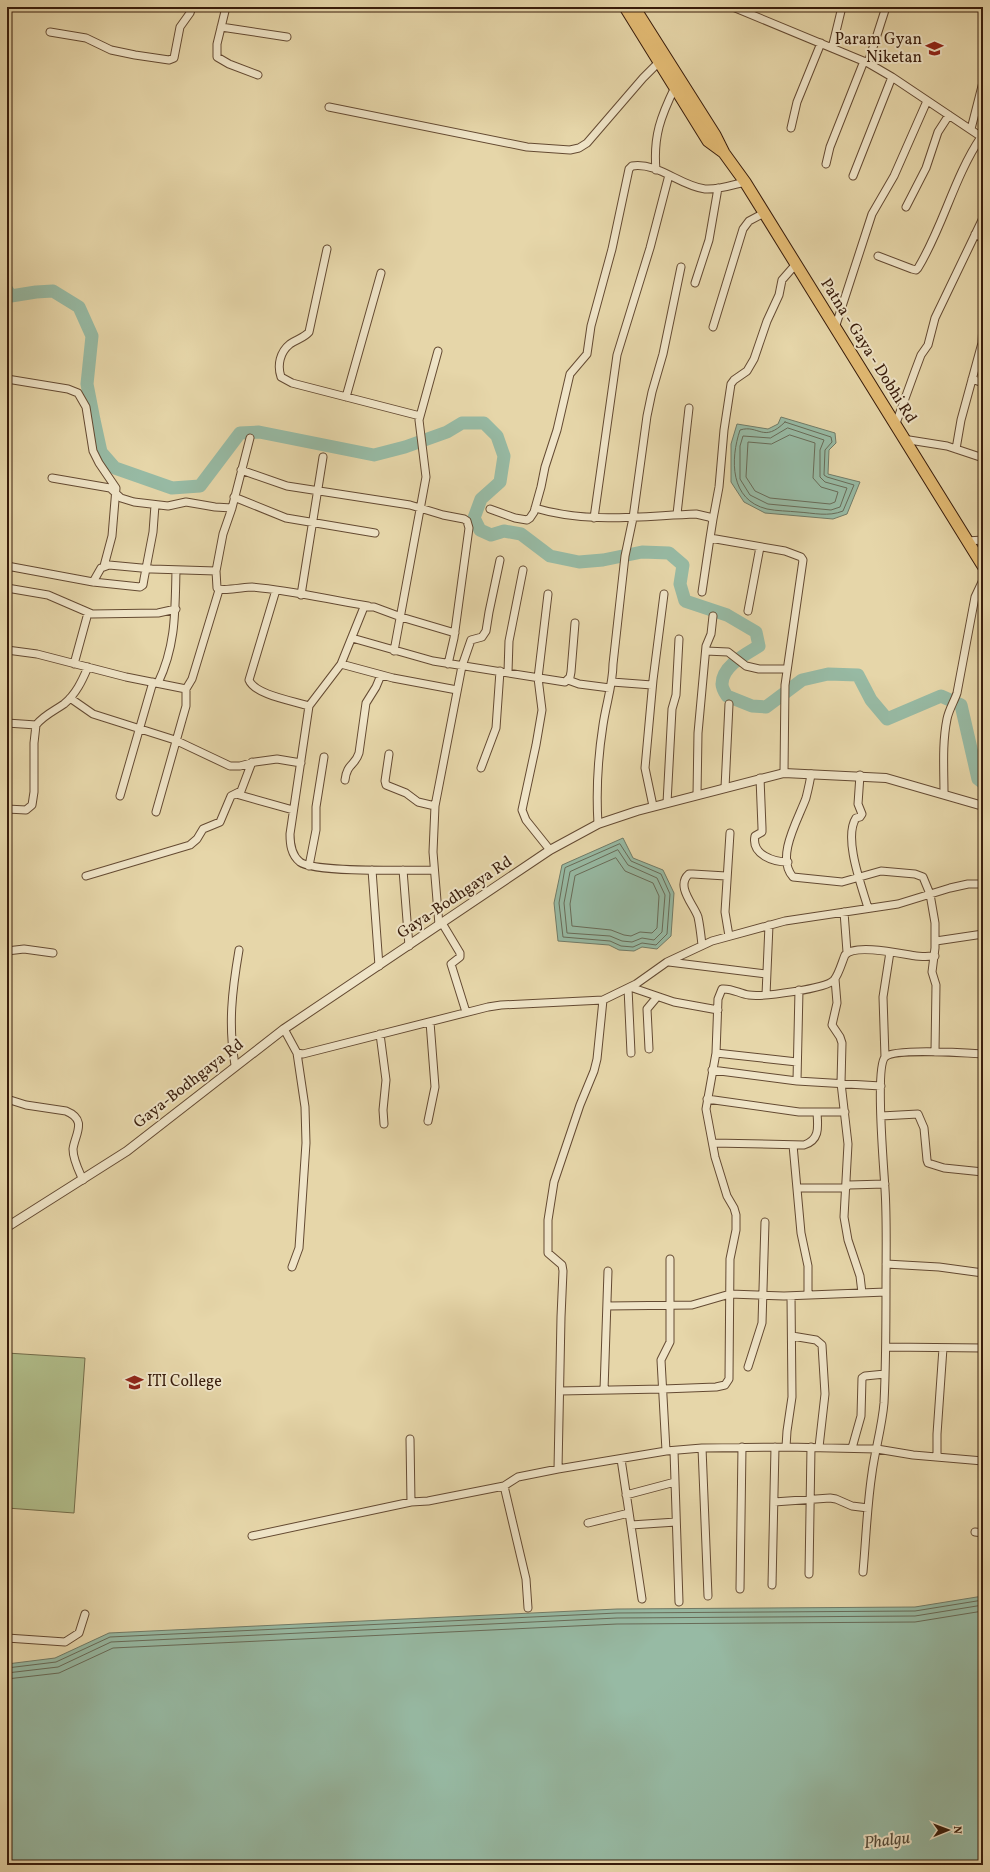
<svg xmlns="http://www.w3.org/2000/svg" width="990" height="1872" font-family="Vollkorn,serif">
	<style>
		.green { fill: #b1be8b; stroke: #746d4b }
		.water { fill: #97baa4; stroke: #717b67 }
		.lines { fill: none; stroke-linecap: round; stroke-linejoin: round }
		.shore { stroke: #686b58; stroke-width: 1 }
		.river { stroke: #97baa4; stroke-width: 13 }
		.minor-casing { stroke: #644a32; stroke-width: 9 }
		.tertiary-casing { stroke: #644a32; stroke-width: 10 }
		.primary-casing { stroke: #381c0b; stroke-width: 13 }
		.minor { stroke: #efe4c7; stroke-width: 7 }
		.tertiary { stroke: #efe4c7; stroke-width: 8 }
		.primary { stroke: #e3bb74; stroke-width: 11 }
		.labels { text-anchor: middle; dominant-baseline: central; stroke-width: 4; stroke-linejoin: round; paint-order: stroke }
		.poi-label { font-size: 16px; fill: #381c0b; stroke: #efe4c7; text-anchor: end }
		.street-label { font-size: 16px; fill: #381c0b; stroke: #efe4c7 }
		.water-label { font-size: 17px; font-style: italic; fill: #544b39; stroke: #efe4c7 }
	</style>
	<rect width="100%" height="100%" fill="#e6d6a9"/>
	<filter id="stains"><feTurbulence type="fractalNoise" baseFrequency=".005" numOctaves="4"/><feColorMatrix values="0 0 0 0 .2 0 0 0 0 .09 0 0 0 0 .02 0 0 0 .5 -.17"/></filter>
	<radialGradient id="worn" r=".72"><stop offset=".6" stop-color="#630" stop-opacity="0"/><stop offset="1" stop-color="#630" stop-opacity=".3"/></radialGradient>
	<path class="green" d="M7,1353L85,1358L74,1513L7,1508Z"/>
	<path class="water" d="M781,417L835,433L836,443L829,450L828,474L860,482L847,514L833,519L765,513L744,502L731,482V444L737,424L768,429L778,424Z
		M623,838L633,858L663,870L674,893L671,936L657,949L642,947L634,951L619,950L609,945L558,941L554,903L562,865Z
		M983,1596V1865H7V1664L55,1658L109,1633L617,1609L915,1607Z"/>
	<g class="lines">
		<path class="shore" d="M785,422L831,437L832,442L825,450L824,475L827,477L854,485L843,511C828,517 814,513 798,512C788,511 777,511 767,509C730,500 730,460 740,430C759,424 763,444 785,422Z
			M788,428L824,440L820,450V477L825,482L847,488L840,507L831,510L768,504L750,495L740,479V446L743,436L770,438Z
			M790,435L815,443L813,478L821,487L838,492L835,502L830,504L770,498L755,491L746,477L748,442L771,444Z
			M620,844L631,861L661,874L670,894L667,934L656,945L642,943L633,947L621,946L610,941L563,937L559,903L565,868Z
			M618,850L628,865L657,878L665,895L662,932L654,940L642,938L632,942L622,941L610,936L567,933L564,903L570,872Z
			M616,858L625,871L653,883L659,896L657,928L652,933L640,932L631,936L624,935L611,930L572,926L570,904L575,876Z
			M7,1668L56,1662L110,1637L617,1613L915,1611L983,1600
			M7,1673L58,1667L111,1642L617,1618L915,1616L983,1605
			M7,1679L59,1673L113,1648L617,1624L915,1622L983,1611"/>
		<path class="river" d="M7,290L11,296L36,292L53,291L79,307L92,336L87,384L94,420L101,452L115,468L172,488L200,486L240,433L259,432L374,455L405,447L447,432L462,423H484L497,436L504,456L500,482L481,499L474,518L480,530L491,535L504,531L521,534L550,556L579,562L603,560L642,552L669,553L683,565L680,584L685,601L727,615L756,632L759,646C746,654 722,666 722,684C722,688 725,693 727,696L752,706L766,707L802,680L828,674L858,675L871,700L887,719L941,696L961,705L978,779L983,783"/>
		<defs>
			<path id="minor" d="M226,7L217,44V57L229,64L258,75
				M733,7L868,63L892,77L983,138
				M221,27L287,37
				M50,32L86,38L111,50L135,55L169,60L174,58L180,27L190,13L192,7
				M832,48L842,7
				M868,63L886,7
				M329,107L527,147L570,150L579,148L587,143L643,78L659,62
				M791,128L797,102L821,43
				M971,129L983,82
				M826,164L830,147L864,61
				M656,170C653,136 661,116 675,87
				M853,176L892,77
				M906,207L926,168L938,132L949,115
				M975,234L983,238
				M327,249L309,332C304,338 297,339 290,344C280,352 277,365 281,377L292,383L420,416
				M878,256L912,269L916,270L918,268C943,227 954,177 981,137
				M695,283L709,240L718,188
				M713,327L743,229L749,221L764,213
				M835,328L872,214L894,176L927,101
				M7,379L68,389L78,393L86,407L93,451L99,463L116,488L112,536L104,566
				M972,379L983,383
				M346,397L381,273
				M895,426L915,371L921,355L928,345L935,318L983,218
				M250,438L232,508L223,534L216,571L217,588C222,592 244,587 252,587C291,590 330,600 368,606
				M903,439L947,446L983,458
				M956,449L961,420L982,343L983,324
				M241,470L287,486L410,505L443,515L464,519L467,521L469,528L454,638L448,664
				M52,478L110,488L121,498L134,502L168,506L186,502L215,507L232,508
				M234,497L286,518L375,533
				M535,508C588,524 641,516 696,514L709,517L713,519L710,538L785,551L801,557L803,560L785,685L784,773
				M490,509L515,518L527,520L530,518L534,512L541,487L545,467L557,430L570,374L587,354L591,326L612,249L629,169L632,166C658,162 680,186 705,189C719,190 732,185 745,182
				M677,514L689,408
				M594,518L617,355L650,248L669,175
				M713,519L719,487L724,430L731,384L734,380L747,371L754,359L767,321L779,295L782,280L796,264
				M967,541L983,540
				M7,566L93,582L140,587L143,585L144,579L153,532L155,505
				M93,582L101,568L109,565L152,569L216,571
				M7,588L48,595L92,614L158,613L176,609
				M276,590L249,680C255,695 294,701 309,706
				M702,592L710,538
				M548,594L538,678L542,710L536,745L522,810L526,820L550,850
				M301,595L323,457
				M748,611L760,547
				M352,638L433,661L565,682L570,677L571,672L575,623
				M7,650L37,654L126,677L186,689L192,679L219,590
				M394,651L426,477L419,420L438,351
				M706,651L728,652L746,666L759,669H787
				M74,664L88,613
				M341,664L393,678L457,690
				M508,672L509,641L523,570
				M568,680L579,684L610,688
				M612,682L652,685
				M158,683C176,645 175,612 176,570
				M70,698L93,714L175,740L230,766H240L255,762L277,759L301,763
				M7,723L36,725C44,715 54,711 64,704C76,694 82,681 88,667
				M389,754L385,781L386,785L406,793L418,802L435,806
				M481,768L496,728L500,671
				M811,774C810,782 808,790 806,798C799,818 775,857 793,877L842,882L881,871L915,874L923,877L930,894L935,923V948L932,972L936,985L935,1052
				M860,775L858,804L862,814L860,817L856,818C843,838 862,887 868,908
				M760,778L762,828V832L755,836C751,855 774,862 788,862
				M345,780C347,763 355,766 359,753L366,703L376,687L381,675
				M725,788L729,704
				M236,794L293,810
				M944,794C944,769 942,744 947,719C949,709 954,702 957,693L975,597L983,580
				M697,795L698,733L706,646L711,634L713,616
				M120,796L153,682
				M667,803L672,709L676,695L679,639
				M653,806L645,768L653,680L664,594
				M7,809L26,810L32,805L34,792V743L36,725
				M156,812L186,706V689
				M598,824C596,791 598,757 603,725C606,704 613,684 613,664L625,556L633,518L647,416L652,392L663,354L681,267
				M309,866L316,830V807L324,757
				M372,870L379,966
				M403,870L409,946
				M434,870C411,870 315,873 300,862C291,855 290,844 290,834L309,706L341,664L364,607H374L401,617L455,633
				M86,876L190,845L197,839L203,829L220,822L231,796L241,791L252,762
				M844,912L847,952
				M442,923L460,953V957L451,964L466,1012
				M439,925L433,852L435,806L462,666L471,640L482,637L486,631L489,612L500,560
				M729,936L725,912L730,833
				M936,941L983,934
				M702,945C701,936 700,926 698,917C694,905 675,886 689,874H693L726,876
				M7,951L24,949L53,953
				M669,962L766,974
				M835,979L837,1003L832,1025L840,1037L842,1043L841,1083L848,1144L844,1217L848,1240L860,1276L862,1293
				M630,987L674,1002L718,1010
				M628,988L631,1053
				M766,995L769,925
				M284,1029L297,1053L303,1054L488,1007L501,1005L603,1000
				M380,1034L386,1080L383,1110L384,1124
				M649,1049L647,1009L657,997
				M716,1053L797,1062
				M885,1057L883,997L890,952
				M235,1065C228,1025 232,991 239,950
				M712,1070L797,1081L881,1086
				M797,1081L799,990
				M7,1099L26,1105L66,1111C88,1120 75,1134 73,1149C73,1160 79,1171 83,1180
				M707,1099L799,1112H845
				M881,1116L918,1114L924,1128L927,1160L928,1163L944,1168L983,1172
				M428,1121L435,1087L430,1022
				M713,1143L804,1145C820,1140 818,1127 817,1113
				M793,1145L801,1233L808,1266V1295
				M797,1188H845L849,1185L885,1184
				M886,1264L939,1267L983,1273
				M292,1267L299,1248L306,1143L305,1107L297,1053
				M607,1306L692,1305L730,1294L784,1296L886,1292
				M792,1336L816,1340L822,1345L825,1394L819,1447
				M886,1347L983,1348
				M748,1367L762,1323L765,1222
				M604,1390L608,1271
				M560,1391L663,1389L716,1387L725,1385L729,1379L730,1259L736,1230V1215L734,1208L727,1196L715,1157L706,1109L716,1053L718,999L722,989C732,988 740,994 749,995C762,997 826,989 834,980C839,974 842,962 845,955C855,943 902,954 916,956C922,957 929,956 935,956
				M410,1439L411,1502
				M786,1447L787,1431L792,1397L791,1296
				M702,1448L708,1596
				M852,1448L861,1416L862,1378L865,1376L885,1374
				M666,1451L661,1360L670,1342V1259
				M674,1451L679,1602
				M937,1456V1434L943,1348
				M621,1459L642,1599
				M558,1469L561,1317L563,1271L562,1265L548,1253V1220L554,1182L580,1105L594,1071L597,1059L603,1000L636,984L667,962L712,941L785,921L898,904L950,888L968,884H983
				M504,1486L526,1579L528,1608
				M626,1495L675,1482
				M774,1502L830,1498L836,1499L852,1506L868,1508
				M588,1523L629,1513
				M631,1525L676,1522
				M975,1532L983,1533
				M252,1536L411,1502L428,1501L504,1486L518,1477L558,1469L666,1451L702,1448L786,1447L877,1449L913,1455L983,1461
				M863,1572C866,1539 867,1506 872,1473C875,1450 882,1427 884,1403C886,1364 886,1325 886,1285C886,1253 887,1221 885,1189C884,1170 875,1068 885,1057C894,1048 968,1053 983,1054
				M809,1574L811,1447
				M772,1585L775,1447
				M740,1589L742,1447
				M7,1638L65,1642L79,1633L85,1614"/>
			<path id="tertiary" d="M7,1227L127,1151L284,1029L550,850L598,824L637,811L784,773L886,778L983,806"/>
			<path id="primary" d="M625,7L708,141L723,152
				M634,7L715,135L724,153L745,182L983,566"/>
		</defs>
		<use href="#minor" class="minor-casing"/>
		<use href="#tertiary" class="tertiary-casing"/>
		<use href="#primary" class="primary-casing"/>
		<use href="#minor" class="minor"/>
		<use href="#tertiary" class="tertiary"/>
		<use href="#primary" class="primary"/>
	</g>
	<defs>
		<symbol id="school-bare" viewBox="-9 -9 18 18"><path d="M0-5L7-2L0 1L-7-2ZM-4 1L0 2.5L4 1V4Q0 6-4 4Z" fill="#8f2418" stroke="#efe4c7" stroke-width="2.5" paint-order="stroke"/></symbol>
	</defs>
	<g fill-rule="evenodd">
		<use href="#school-bare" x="922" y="36" width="25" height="25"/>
		<use href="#school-bare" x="122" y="1370" width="25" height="25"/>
	</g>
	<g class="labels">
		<g class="poi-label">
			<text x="922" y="40">Param Gyan<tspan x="922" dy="18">Niketan</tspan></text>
			<text x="147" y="1382" text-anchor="start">ITI College</text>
		</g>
		<g class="street-label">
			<text transform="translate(868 351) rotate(58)">Patna - Gaya - Dobhi Rd</text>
			<text transform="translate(455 898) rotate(-34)">Gaya-Bodhgaya Rd</text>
			<text transform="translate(189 1084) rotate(-38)">Gaya-Bodhgaya Rd</text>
		</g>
		<g class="water-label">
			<text transform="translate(887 1841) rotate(-7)">Phalgu</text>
		</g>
	</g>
	<rect width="990" height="1872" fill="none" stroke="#e6d6a9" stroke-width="24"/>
	<rect x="8" y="8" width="974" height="1856" fill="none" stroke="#381c0b" stroke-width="2"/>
	<rect x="12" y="12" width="966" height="1848" fill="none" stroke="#381c0b"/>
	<g transform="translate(948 1830) rotate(89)" stroke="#efe4c7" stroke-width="3" paint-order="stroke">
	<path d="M0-3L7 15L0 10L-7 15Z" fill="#381c0b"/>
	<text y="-6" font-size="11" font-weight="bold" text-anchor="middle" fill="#381c0b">N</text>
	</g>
	<rect width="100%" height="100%" filter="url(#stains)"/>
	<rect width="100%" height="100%" fill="url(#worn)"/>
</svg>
